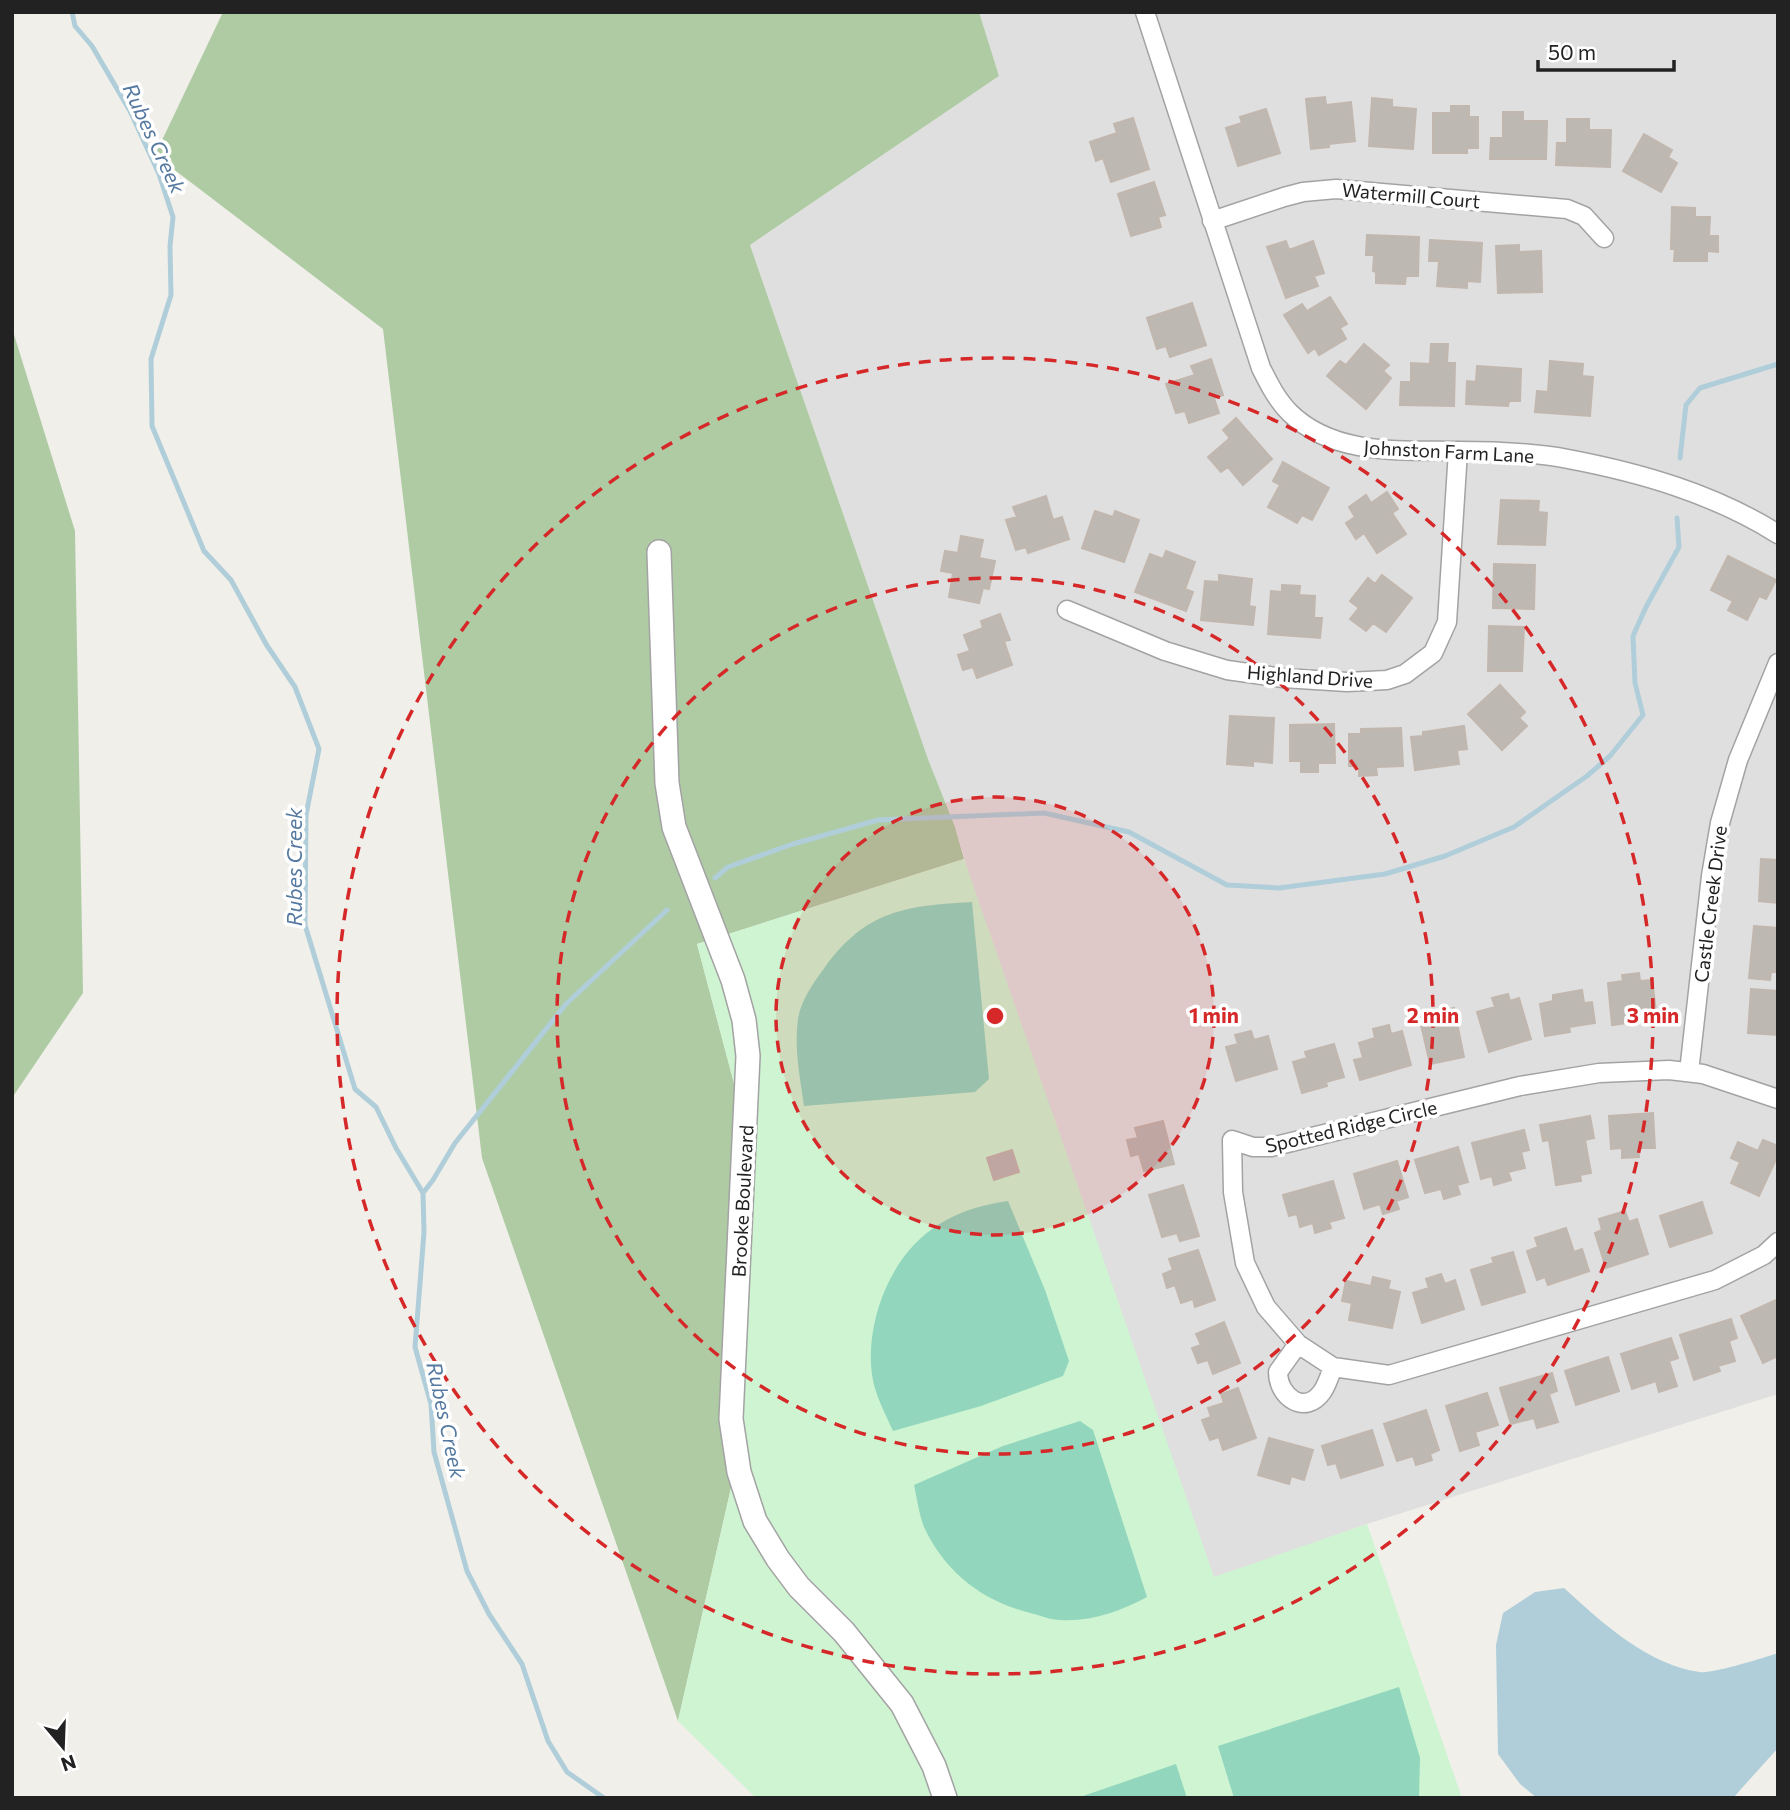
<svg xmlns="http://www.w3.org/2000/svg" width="1790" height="1810" font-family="Commissioner,sans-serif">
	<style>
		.residential { fill: #e0dfdf }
		.forest { fill: #aecba4 }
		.park { fill: #cef4d2 }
		.pitch { fill: #92d6bd }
		.water { fill: #b0ced9 }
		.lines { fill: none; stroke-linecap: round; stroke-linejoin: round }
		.stream { stroke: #b0ced9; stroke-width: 5 }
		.building { fill: #beb8b3; stroke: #c1b7ae; stroke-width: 2 }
		.minor-casing { stroke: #a3a3a3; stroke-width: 21 }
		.tertiary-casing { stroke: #a3a3a3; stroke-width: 26 }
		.minor { stroke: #fff; stroke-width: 18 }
		.tertiary { stroke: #fff; stroke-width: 23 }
		.ring { fill: none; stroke: #d62828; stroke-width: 3.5; stroke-dasharray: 12 9 }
		.labels { text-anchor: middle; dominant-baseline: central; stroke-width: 7; stroke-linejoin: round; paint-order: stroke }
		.street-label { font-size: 19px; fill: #222; stroke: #fff }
		.water-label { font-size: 21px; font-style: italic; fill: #5579a0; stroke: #fff }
		.centre { fill: #d62828; stroke: #fff; stroke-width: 3.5 }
		.ring-label { font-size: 21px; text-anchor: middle; font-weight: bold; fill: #d62828; stroke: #fff; stroke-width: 7; stroke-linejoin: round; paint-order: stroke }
	</style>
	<rect width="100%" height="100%" fill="#f1efea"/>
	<path class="residential" d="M979,12H1778V1394L1367,1524L1214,1578L974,891L955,827L928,759L750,245L999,76Z"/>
	<path class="forest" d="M223,12H979L999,76L750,245L928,759L955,827L964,859L697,944L740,1106L738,1457L678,1721L482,1158L383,329L155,155Z
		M12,328L75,531L83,993L12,1098Z"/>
	<path class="park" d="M964,859L1214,1577L1367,1524L1462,1798H756L678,1721L738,1457L740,1106L697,944Z"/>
	<path class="pitch" d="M972,902L989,1079L975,1092L804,1106C800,1078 794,1048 798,1019C801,1000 814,982 825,967C867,910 905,906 972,902Z
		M1008,1201L1045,1290L1069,1361L1063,1376L981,1406L893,1431C885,1413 875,1395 872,1375C869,1352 872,1329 879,1306C900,1243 942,1210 1008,1201Z
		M1080,1421L1093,1430L1147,1597C1121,1611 1091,1622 1060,1620C1051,1620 1042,1616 1034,1614C984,1602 946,1574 924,1527C919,1514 917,1498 914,1485L1003,1446Z
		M1399,1687L1420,1758L1419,1798H1234L1218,1746Z
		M1176,1764L1187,1798H1078L1086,1795Z"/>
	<path class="water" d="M1564,1588C1600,1621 1649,1666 1700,1672C1712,1674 1763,1658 1778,1653V1748L1733,1798H1537L1520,1784L1498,1754L1496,1645L1503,1613L1535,1592Z"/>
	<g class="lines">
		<path class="stream" d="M72,12L75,26L92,46L130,111L159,174L173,217L170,246L171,295L151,359L152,426L204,551L231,580L266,644L295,687L319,749L306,815L305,925L355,1089L376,1107L396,1148L423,1193L424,1232L415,1347L431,1404L434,1452L467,1571L489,1614L522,1664L548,1741L567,1772L604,1798
			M1680,458L1686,405L1700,388L1778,364
			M715,878L728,867L793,844L878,820L1044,813L1129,832L1227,885L1279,888L1385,874L1445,856L1514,827L1587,776L1610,756L1643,715L1635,683L1633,636L1646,607L1679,547L1677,518
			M423,1193L433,1180L455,1143L566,1004L667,910"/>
	</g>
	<path class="building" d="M1325,97L1326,105L1351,102L1355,141L1329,144V147L1311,149L1306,99Z
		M1372,98L1392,100V107L1416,109L1413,149L1369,146Z
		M1451,106H1469V117H1478V148H1467V153H1433V113H1451Z
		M1266,109L1280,153L1238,166L1226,128L1242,123L1240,117Z
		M1503,112H1523V121H1547L1546,159H1490L1491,138H1503Z
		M1133,118L1149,169L1111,182L1103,158L1096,161L1090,142L1117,133L1114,124Z
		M1567,119H1589V130H1611L1610,167L1556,165L1557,143H1567Z
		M1644,134L1672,150L1668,157L1677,163L1661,192L1623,171Z
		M1154,182L1165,215L1158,217L1161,227L1131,236L1118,194Z
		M1672,207L1695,208V217H1710L1709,236H1718V252L1707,251V261H1674L1675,249H1671Z
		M1367,235L1419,237L1418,276H1406L1405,284L1376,283V272L1373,271L1374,255H1366Z
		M1430,240L1482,243L1480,282L1467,281V288L1437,286L1439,261H1429Z
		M1286,241L1289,250L1313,241L1324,273L1314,276L1318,286L1286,298L1267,247Z
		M1519,245V252L1541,251L1542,292L1498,293L1496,246Z
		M1330,297L1347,324L1340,328L1346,339L1319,355L1315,348L1308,353L1284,315L1302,304L1307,311Z
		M1192,303L1206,345L1170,357L1166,346L1157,349L1147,318Z
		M1364,344L1389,365L1383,371L1391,378L1366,409L1327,376L1340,361L1346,365Z
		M1431,344H1448L1447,363H1455L1454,406L1400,405L1401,382H1411V363L1430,364Z
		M1211,359L1223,395L1214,398L1219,413L1189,423L1185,411L1176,413L1166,384L1195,375L1191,366Z
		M1550,361L1583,364L1582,376L1593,377L1590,416L1535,412L1537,391L1548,392Z
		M1477,366L1521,369L1520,401H1509L1508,406L1466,404L1467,381L1476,382Z
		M1236,418L1272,459L1243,485L1228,467L1221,472L1208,457L1230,438L1223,430Z
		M1283,462L1329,488L1312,520L1302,515L1297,523L1268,507L1280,485L1273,481Z
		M1387,492L1398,509L1392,513L1406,534L1377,553L1364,533L1356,539L1346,523L1355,517L1349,507L1366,495L1371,503Z
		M1046,496L1053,520L1062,517L1069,539L1028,553L1026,547L1016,550L1006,520L1017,517L1013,507Z
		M1501,500L1539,501L1538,512L1547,513L1545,545L1498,544Z
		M1095,511L1113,517L1115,511L1139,520L1124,562L1082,548Z
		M961,536L983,540L979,558L995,561L989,589L983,588L979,603L949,597L953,573L941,571L945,551L958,553Z
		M1166,551L1195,562L1185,589L1193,592L1186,611L1135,592L1150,554L1163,559Z
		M1728,556L1776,580L1766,599L1759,596L1747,620L1728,610L1733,601L1711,590Z
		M1494,564L1535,565L1534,609L1493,608Z
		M1219,575L1252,579L1249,606L1255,607L1253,625L1201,620L1205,581L1219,582Z
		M1382,575L1412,598L1386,632L1373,623L1366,631L1350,619L1359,608L1350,601L1368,578L1375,584Z
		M1282,585L1300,586L1299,595L1315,596L1314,618H1322L1320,638L1268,634L1271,591L1282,592Z
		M1000,614L1010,640L1004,641L1012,665L977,678L973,667L963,670L958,655L970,651L964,635L983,628L981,621Z
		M1489,626L1524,627L1522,671H1488Z
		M1500,685L1525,712L1519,718L1527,726L1502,750L1468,714Z
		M1230,716L1274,718L1272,763L1253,761V766L1227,764Z
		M1334,724L1335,763H1318V772H1301V761H1290V725Z
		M1464,726L1467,749L1457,750L1459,764L1415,770L1411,737L1423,736V732Z
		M1401,728L1403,766L1376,767L1377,775L1359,776V766H1349V734H1361V729Z
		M1761,859L1778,860V903L1759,901Z
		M1754,926L1778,928V972H1771L1770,980L1749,978Z
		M1639,973L1640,981L1652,980L1657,1019L1612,1025L1608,983L1623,981L1622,975Z
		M1751,989L1778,991V1035L1748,1033Z
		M1582,990L1584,1003L1592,1002L1595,1023L1569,1027L1570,1032L1545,1036L1540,1004L1553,1001V995Z
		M1508,994L1510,1001L1519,998L1531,1039L1489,1052L1477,1012L1495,1007L1492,998Z
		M1454,1008L1464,1057L1430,1064L1419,1016Z
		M1389,1025L1391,1034L1402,1031L1411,1065L1360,1080L1354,1060L1363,1058L1359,1043L1375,1038L1373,1029Z
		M1251,1031L1254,1040L1268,1036L1277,1069L1236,1081L1226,1047L1238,1044L1235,1035Z
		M1334,1044L1344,1077L1326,1082L1327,1086L1302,1093L1293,1062L1307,1058L1305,1052Z
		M1653,1113L1655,1148H1638L1639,1157L1622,1158V1148L1611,1149L1609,1116Z
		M1590,1116L1594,1138L1585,1140L1591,1173L1580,1175L1581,1181L1556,1185L1549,1140L1543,1141L1540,1125Z
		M1163,1121L1174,1164L1144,1171L1139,1154L1131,1156L1127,1140L1138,1138L1135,1128Z
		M1524,1130L1529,1150L1521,1152L1525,1168L1508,1172L1511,1180L1494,1185L1492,1176L1481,1179L1472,1143Z
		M1763,1140L1778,1146V1155L1759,1196L1731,1183L1740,1162L1731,1158L1738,1142L1758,1151Z
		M1458,1147L1468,1182L1457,1185L1460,1194L1444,1199L1441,1189L1425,1193L1415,1160Z
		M1012,1150L1019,1172L994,1180L987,1158Z
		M1397,1161L1408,1197L1396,1201L1399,1209L1383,1214L1380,1204L1364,1209L1354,1174Z
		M1333,1181L1344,1218L1329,1222L1331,1228L1315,1233L1313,1223L1300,1227L1297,1214L1289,1216L1283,1195Z
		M1183,1185L1199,1236L1180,1241L1177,1233L1162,1237L1149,1195Z
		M1702,1202L1712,1233L1670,1247L1660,1216Z
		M1625,1211L1629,1222L1637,1219L1648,1254L1606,1268L1595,1233L1602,1230L1599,1219Z
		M1566,1228L1574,1252L1582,1249L1589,1271L1548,1285L1545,1277L1537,1280L1527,1251L1538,1247L1535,1238Z
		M1198,1250L1215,1300L1195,1307L1193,1299L1181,1303L1175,1285L1167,1288L1163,1274L1173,1270L1169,1259Z
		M1513,1252L1525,1292L1482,1305L1471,1270L1494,1263L1492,1258Z
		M1441,1274L1445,1284L1455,1280L1464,1309L1422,1323L1413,1293L1429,1288L1426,1279Z
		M1373,1277L1390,1281L1388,1289L1400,1292L1392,1328L1349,1320L1352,1303L1342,1301L1346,1281L1371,1286Z
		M1778,1299V1356L1763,1363L1741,1316Z
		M1731,1319L1737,1338L1729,1341L1735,1361L1718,1366L1720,1371L1694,1380L1680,1335Z
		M1224,1322L1240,1363L1213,1374L1208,1360L1198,1363L1192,1348L1201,1345L1196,1334Z
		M1671,1338L1678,1358L1669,1361L1677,1386L1659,1392L1656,1381L1632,1389L1621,1354Z
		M1608,1357L1619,1391L1576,1405L1565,1371Z
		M1552,1373L1557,1391L1549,1394L1558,1422L1537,1428L1534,1418L1511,1424L1500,1388Z
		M1238,1388L1256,1438L1223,1450L1219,1437L1210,1440L1202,1420L1211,1417L1208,1408L1224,1403L1221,1394Z
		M1487,1393L1498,1425L1475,1432L1479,1445L1460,1451L1446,1406Z
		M1426,1410L1439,1450L1430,1454L1432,1460L1416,1465L1413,1456L1397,1461L1384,1424Z
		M1372,1430L1383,1465L1341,1478L1336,1463L1328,1465L1322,1446Z
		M1269,1438L1313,1450L1304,1480L1291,1476L1289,1484L1258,1475Z"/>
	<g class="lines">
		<defs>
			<path id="minor" d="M1145,12L1261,368C1269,384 1277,400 1290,413C1334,456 1401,450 1457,451C1494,451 1532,452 1568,459C1642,473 1714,494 1778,534
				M1212,221L1284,197L1303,192L1336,189L1567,209L1584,216L1604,238
				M1067,610L1165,651L1227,670L1283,678L1347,682L1387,680L1405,674L1433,653L1447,622L1458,451
				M1689,1072L1711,876L1720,823L1738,760L1778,663
				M1778,1099L1703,1074L1669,1070L1599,1073L1520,1086L1271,1147H1253L1232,1140L1233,1192L1245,1263L1266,1307L1298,1344L1333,1367L1389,1375L1715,1280L1764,1255L1778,1242
				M1298,1344L1278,1372C1278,1397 1305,1416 1322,1392C1327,1385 1330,1375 1333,1367"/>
			<path id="tertiary" d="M659,552L667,783L674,827L733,980L744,1020L748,1056L731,1419L739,1472L755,1521L778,1559L799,1587L844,1632L902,1704L934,1766L945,1798"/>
		</defs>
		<use href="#minor" class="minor-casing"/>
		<use href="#tertiary" class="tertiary-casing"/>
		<use href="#minor" class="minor"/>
		<use href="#tertiary" class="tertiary"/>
	</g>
	<circle cx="995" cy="1016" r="219" fill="#d62828" fill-opacity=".12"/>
	<g class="ring">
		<circle cx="995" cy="1016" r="219"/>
		<circle cx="995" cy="1016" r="438"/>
		<circle cx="995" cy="1016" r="658"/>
	</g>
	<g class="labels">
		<g class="street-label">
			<text transform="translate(1411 195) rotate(5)">Watermill Court</text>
			<text transform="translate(1449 451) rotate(3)">Johnston Farm Lane</text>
			<text transform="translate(1310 676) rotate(4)">Highland Drive</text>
			<text transform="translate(1710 904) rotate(-83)">Castle Creek Drive</text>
			<text transform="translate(1351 1126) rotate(-13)">Spotted Ridge Circle</text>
			<text transform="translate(742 1201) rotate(-87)">Brooke Boulevard</text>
		</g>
		<g class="water-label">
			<text transform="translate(155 138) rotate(65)">Rubes Creek</text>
			<text transform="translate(293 867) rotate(-90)">Rubes Creek</text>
			<text transform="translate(447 1420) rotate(78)">Rubes Creek</text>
		</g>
	</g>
	<circle cx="995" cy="1016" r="10" class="centre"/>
	<g class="ring-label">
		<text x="1214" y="1023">1 min</text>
		<text x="1433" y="1023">2 min</text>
		<text x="1653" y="1023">3 min</text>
	</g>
	<rect width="1790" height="1810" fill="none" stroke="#222222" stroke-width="28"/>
	<g transform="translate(63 1747) rotate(161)" stroke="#ffffff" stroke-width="5" paint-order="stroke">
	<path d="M0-5L12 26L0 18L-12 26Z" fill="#222222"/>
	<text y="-10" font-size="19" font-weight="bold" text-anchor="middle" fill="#222222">N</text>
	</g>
	<path d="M1538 60v10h136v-10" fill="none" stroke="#222222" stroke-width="3.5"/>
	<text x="1548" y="60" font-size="21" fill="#222222" stroke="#ffffff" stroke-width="5" paint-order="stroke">50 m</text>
</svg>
